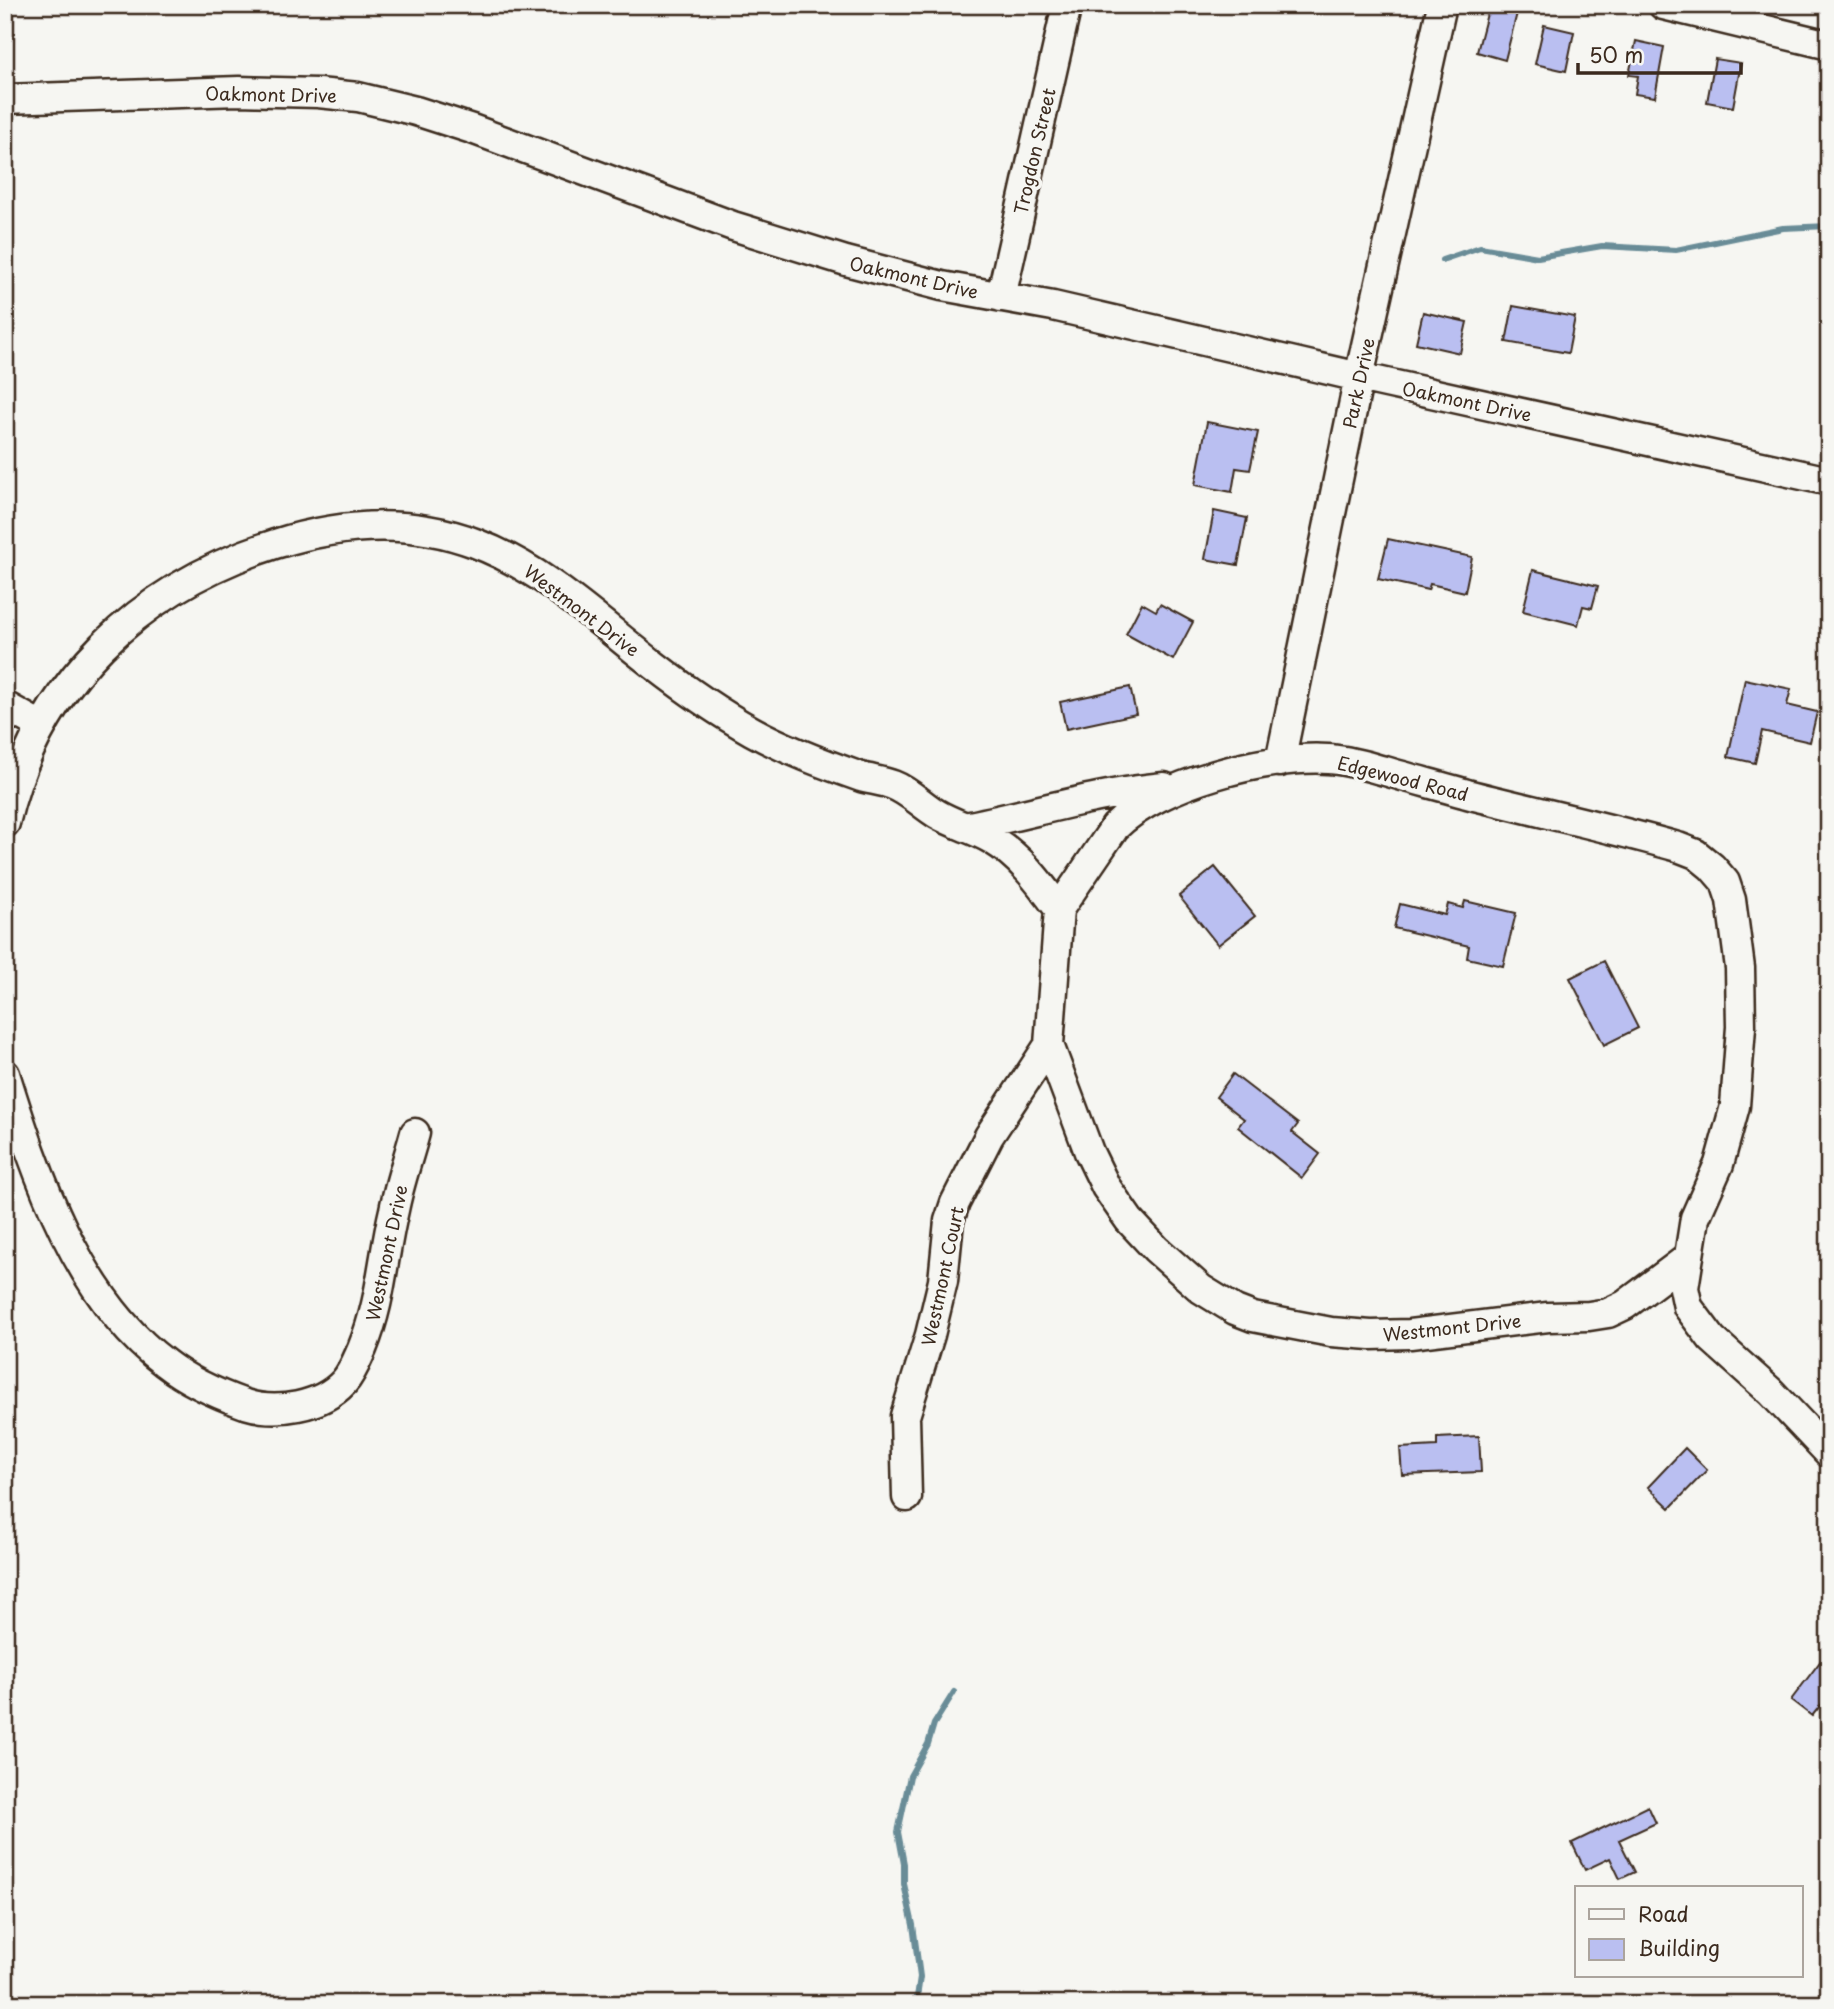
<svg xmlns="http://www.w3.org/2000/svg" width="1834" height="2009" font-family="'Playpen Sans',sans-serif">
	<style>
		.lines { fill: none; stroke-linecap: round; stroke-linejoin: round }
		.stream { stroke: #698c97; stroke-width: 6 }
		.building { fill: #babff1; stroke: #3b2a1e; stroke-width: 2 }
		.minor-casing { stroke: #3b2a1e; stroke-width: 33 }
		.minor { stroke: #f6f6f2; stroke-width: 28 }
		.labels { text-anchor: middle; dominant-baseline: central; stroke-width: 7; stroke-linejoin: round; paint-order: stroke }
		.street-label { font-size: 18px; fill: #3b2a1e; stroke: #f6f6f2 }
	</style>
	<rect width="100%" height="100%" fill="#f6f6f2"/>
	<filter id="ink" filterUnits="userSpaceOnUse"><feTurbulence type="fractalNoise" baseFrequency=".0143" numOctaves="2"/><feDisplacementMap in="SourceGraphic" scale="14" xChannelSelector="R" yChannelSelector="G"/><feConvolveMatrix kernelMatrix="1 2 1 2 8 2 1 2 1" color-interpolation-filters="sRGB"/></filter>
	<g filter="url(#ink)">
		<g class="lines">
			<path class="stream" d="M1442,260L1480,247L1538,257L1602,246L1676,250L1783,228L1829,226
				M916,2004L920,1977L913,1925L904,1884V1864L898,1832L910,1776L928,1744L934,1724L954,1692"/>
		</g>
		<path class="building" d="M1489,6L1517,13L1505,60L1477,52Z
			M1544,25L1574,32L1566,71L1535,64Z
			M1636,41L1664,47L1655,97L1635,94L1638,76L1629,75Z
			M1715,59L1741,63L1733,107L1707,102Z
			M1513,306L1575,317L1568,353L1506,342Z
			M1423,312L1467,322L1460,353L1416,343Z
			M1207,422L1258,432L1250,470L1236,468L1232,492L1195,485Z
			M1214,511L1247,518L1238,565L1205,559Z
			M1388,539L1472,557L1465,592L1430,584L1428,590L1378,579Z
			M1533,570L1598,586L1592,608L1583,606L1578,625L1523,611Z
			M1142,603L1156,611L1160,604L1193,622L1173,660L1126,634Z
			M1745,679L1791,689L1787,705L1817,712L1810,742L1762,731L1755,763L1728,757Z
			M1130,687L1136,714L1066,729L1060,702Z
			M1215,867L1255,916L1218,945L1179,896Z
			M1465,901L1516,913L1503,966L1467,958L1469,946L1394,928L1400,904L1445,915L1448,904L1463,908Z
			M1604,961L1638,1028L1604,1045L1570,978Z
			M1233,1074L1298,1124L1292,1132L1320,1154L1302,1178L1238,1127L1244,1119L1216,1097Z
			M1829,1252V1283L1821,1281Z
			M1479,1436L1481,1472L1402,1475L1400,1448L1437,1446V1438Z
			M1685,1448L1707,1470L1670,1508L1648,1487Z
			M1829,1650V1695L1812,1716L1791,1700Z
			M1648,1806L1656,1823L1619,1840L1635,1872L1620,1879L1610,1858L1585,1870L1572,1843Z"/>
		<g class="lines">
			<defs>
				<path id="minor" d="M1663,5L1829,45
					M5,99L239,91L318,93L358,97L416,111L472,129L733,226L846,261L942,286L1053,306L1359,377L1829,481
					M1001,297L1067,5
					M5,706L41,726
					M1280,762L1359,377L1442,5
					M5,823C38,682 140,587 275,544C342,523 409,518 475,543C544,569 596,620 654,665C685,689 718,712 752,731C786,750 824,764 861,777C872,780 883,781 893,785C909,791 922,805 937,814C954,824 974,829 991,839C1020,856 1039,882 1059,909
					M965,827C1031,814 1097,793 1164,787
					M1049,1045L1089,1152L1106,1187L1129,1220L1156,1249L1201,1289L1235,1310L1253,1317L1331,1332L1371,1335L1410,1334L1548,1317L1589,1316L1608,1313L1625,1305L1689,1257
					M5,1074C36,1174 78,1298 165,1363C188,1381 217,1394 245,1404C276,1414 321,1407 344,1382C352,1373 357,1360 362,1349C382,1300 382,1260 394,1210C399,1184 408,1159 415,1133
					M907,1497L905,1416L930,1335L943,1281L949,1221L955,1203L989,1136L1049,1045L1059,909L1115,827C1159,783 1267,755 1328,759C1348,760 1366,766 1385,771C1412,779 1440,786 1467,794C1537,812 1608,827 1678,847L1696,854L1712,867L1725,882L1731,900L1740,968L1741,1027L1735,1106L1719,1164L1695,1218L1684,1288L1688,1307L1712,1339L1771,1392L1829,1453"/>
			</defs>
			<use href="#minor" class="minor-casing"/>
			<use href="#minor" class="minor"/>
		</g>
	</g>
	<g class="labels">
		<g class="street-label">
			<text transform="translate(271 94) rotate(1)">Oakmont Drive</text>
			<text transform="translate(1034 151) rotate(-77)">Trogdon Street</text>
			<text transform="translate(914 277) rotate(13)">Oakmont Drive</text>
			<text transform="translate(1358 383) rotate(-78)">Park Drive</text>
			<text transform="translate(1467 401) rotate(12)">Oakmont Drive</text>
			<text transform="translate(582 610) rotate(37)">Westmont Drive</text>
			<text transform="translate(1403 778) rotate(14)">Edgewood Road</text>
			<text transform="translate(386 1253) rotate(-78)">Westmont Drive</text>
			<text transform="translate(942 1276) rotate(-78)">Westmont Court</text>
			<text transform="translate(1452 1327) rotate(-6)">Westmont Drive</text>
		</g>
	</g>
	<rect width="1834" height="2009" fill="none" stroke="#f6f6f2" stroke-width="28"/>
	<rect x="14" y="14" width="1806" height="1981" fill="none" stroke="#3b2a1e" stroke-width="2.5" filter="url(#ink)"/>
	<rect x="1575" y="1886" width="228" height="91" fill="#f6f6f2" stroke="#aba49d" stroke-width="2"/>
	<rect x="1589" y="1909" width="35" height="10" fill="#f6f6f2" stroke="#aba49d" stroke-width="2"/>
	<text x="1638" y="1922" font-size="21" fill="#3b2a1e">Road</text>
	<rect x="1589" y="1939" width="35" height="21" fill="#babff1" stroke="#aba49d" stroke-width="2"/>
	<text x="1638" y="1956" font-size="21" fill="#3b2a1e">Building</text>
	<path d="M1578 63v10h163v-10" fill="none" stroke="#3b2a1e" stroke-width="3.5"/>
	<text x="1589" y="63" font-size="21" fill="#3b2a1e" stroke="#f6f6f2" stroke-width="5" paint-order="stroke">50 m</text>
</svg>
